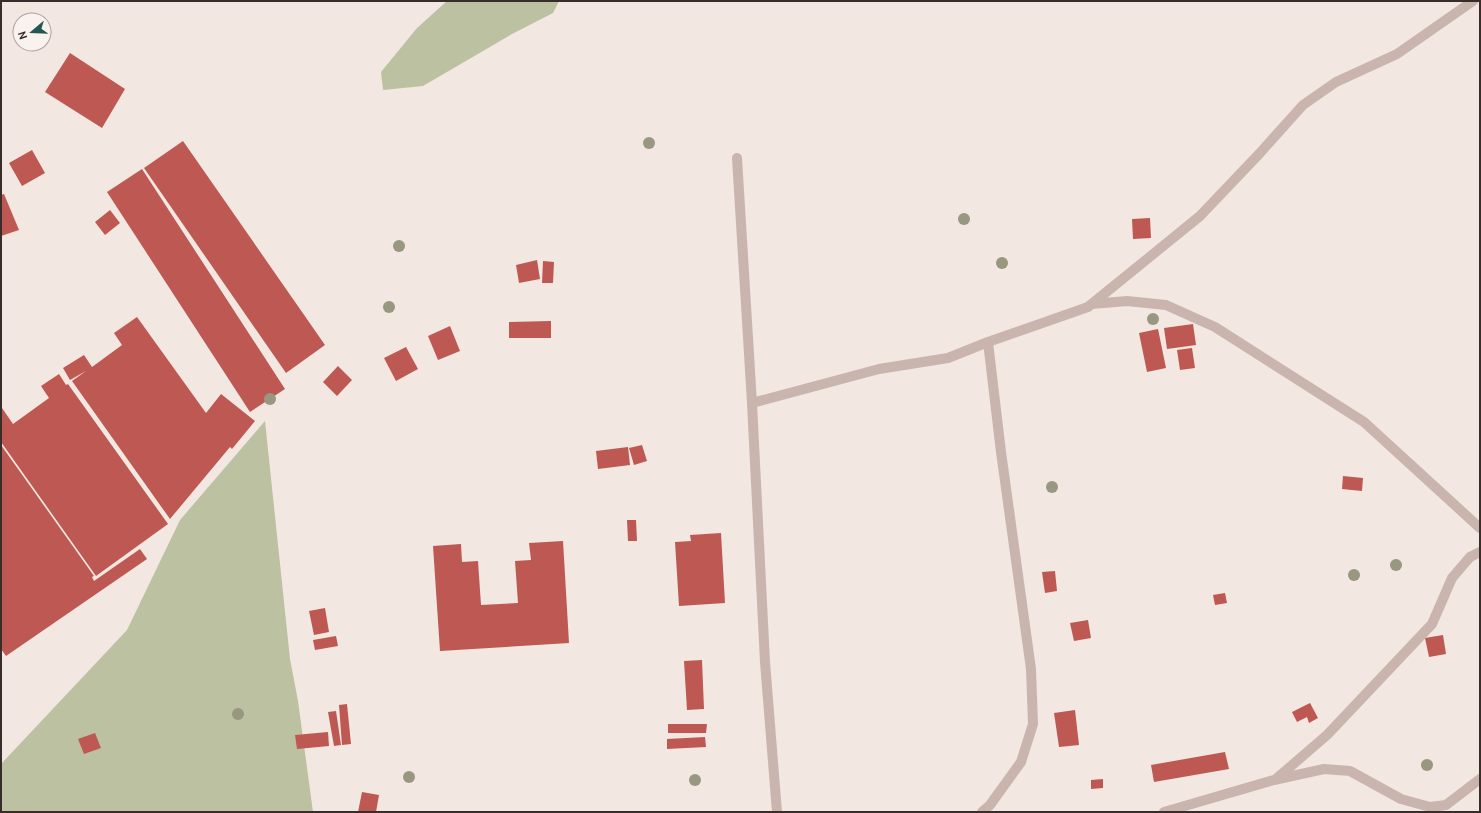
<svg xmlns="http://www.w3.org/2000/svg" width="1481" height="813" font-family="Cabin,sans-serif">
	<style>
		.green { fill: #bcc1a2 }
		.building { fill: #be5853 }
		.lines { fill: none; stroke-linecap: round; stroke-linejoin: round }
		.minor { stroke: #cab5ae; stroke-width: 10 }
		.tree { fill: #989780 }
	</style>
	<rect width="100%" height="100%" fill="#f2e7e1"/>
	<path class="green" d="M447,1H559L553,13L512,34L423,86L383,90L381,72L417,28Z
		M265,421L290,659L298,701L313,812H1V764L127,630L180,520Z"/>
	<path class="building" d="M70,53L125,89L102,128L45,92Z
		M183,141L325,345L286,373L144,168Z
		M32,150L45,173L22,186L9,163Z
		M142,169L285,389L250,412L107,192Z
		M4,194L19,230L1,236V195Z
		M110,210L120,223L105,235L95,222Z
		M1150,218L1151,238L1133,239L1132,219Z
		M537,260L540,279L519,283L516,265Z
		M543,261L554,262L553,283H542Z
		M137,317L206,413L221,394L255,421L232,449L230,447L170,519L72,381L86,371L70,380L63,368L84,355L92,367L122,345L114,333Z
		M551,321V338H509V322Z
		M1193,324L1196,345L1167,349L1164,328Z
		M450,326L460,351L438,360L428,336Z
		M1158,329L1166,368L1147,372L1139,333Z
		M406,347L418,369L396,381L384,358Z
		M1192,348L1195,368L1180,370L1177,350Z
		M338,366L352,380L337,396L323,382Z
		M59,374L66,385L68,384L168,524L96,576L1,442V409L2,408L13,424L49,398L41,386Z
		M1,445L94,576L92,577L94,581L140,549L147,559L6,656L1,649Z
		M642,445L647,461L634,465L629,448Z
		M628,447L630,465L598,469L596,451Z
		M1343,476L1363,478L1362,491L1342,489Z
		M627,520H636L637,541H628Z
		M721,533L725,603L679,606L675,542L691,541L690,535Z
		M563,541L569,643L440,651L433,546L461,544L462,562L478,561L481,605L518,603L515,561L531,560L529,543Z
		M1055,571L1057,591L1045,593L1042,572Z
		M1225,593L1227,603L1215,605L1213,595Z
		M325,608L329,632L314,635L309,611Z
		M1088,620L1091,638L1074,641L1070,623Z
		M1443,635L1446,654L1429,657L1425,638Z
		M336,636L338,646L315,650L313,640Z
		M702,660L704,709L687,710L684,661Z
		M1310,703L1318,718L1309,723L1307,717L1297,722L1292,712Z
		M347,704L351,744L342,745L339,705Z
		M1075,710L1079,745L1059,747L1054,713Z
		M336,711L341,745L334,746L328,712Z
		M668,724H707L706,733H668Z
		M328,732L329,746L297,749L295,735Z
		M95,733L101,748L84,754L78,739Z
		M705,737L706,747L667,749V739Z
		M1225,752L1229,769L1154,782L1151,765Z
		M1103,779V788L1091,789V780Z
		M362,792L379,795L376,812H358Z"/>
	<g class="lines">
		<path class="minor" d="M737,158L752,403L765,662L777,812
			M1092,304L1127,301L1166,305L1215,327L1364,422L1480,528
			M752,403L879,369L948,358L988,342L1088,307L1200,216L1260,153L1303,105L1336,82L1397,54L1473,1
			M1276,779L1327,735L1432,624L1452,578L1470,557L1480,552
			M982,812L990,805L1021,762L1033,724L1031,669L1001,452L988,342
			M1164,812L1274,780L1324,769L1350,771L1401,799L1430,807L1446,805L1480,779"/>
	</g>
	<g class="tree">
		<circle cx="649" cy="143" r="6"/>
		<circle cx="964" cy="219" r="6"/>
		<circle cx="399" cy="246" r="6"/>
		<circle cx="1002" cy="263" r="6"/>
		<circle cx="389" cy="307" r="6"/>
		<circle cx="1153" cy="319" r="6"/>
		<circle cx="270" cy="399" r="6"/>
		<circle cx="1052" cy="487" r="6"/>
		<circle cx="1396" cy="565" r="6"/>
		<circle cx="1354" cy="575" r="6"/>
		<circle cx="238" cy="714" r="6"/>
		<circle cx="1427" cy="765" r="6"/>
		<circle cx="409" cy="777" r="6"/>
		<circle cx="695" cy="780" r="6"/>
	</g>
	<rect width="1481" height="813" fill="none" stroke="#392d2c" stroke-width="4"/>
	<g transform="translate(32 32) rotate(251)"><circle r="19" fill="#faf2ee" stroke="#ada3a0"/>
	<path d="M0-3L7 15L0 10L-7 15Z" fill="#235852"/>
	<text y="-6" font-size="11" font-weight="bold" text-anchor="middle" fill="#392d2c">N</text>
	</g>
</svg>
